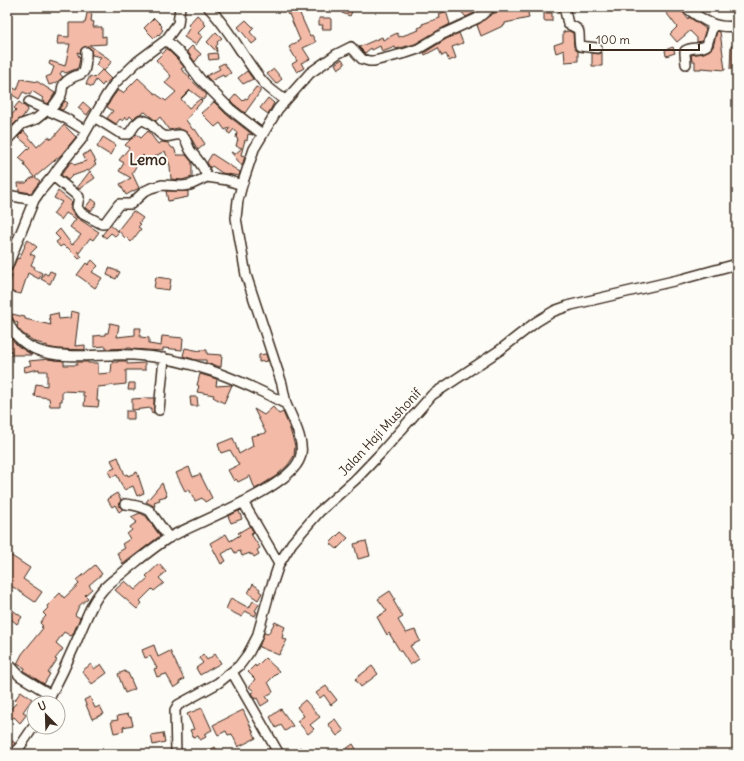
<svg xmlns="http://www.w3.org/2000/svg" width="744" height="761" font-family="Delius,sans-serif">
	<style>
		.building { fill: #f2baa7; stroke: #3b2a1e }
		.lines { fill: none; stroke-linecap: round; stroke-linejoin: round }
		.minor-casing { stroke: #3b2a1e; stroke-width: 12 }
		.minor { stroke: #fdfcf7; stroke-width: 9 }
		.labels { text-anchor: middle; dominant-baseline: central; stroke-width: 4; stroke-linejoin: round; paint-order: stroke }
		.street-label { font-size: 13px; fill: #3b2a1e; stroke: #fdfcf7 }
		.quarter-label { font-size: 15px; font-weight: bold; fill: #3b2a1e; stroke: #fdfcf7 }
	</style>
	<rect width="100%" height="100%" fill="#fdfcf7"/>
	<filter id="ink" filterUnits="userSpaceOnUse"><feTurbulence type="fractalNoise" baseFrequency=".025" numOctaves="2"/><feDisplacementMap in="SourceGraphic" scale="8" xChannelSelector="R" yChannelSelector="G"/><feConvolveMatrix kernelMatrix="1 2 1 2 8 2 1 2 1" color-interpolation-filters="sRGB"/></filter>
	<g filter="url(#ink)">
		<path class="building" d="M284,7H297L310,36L312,35L316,42L303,48L310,59L301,63L304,68L297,72L292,64L297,61L289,47L300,40L289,14L288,15Z
			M344,7H354L350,16L342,13Z
			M457,7H482L474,13L466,17Z
			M502,7H527L529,18L505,23V25L481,36L477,25L492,14L498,12L497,10Z
			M662,7H679L688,19L689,17L702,26L706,29L702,41L697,42V38L690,31L677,42L670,34L677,27Z
			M446,11L450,24L415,44L396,49L395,47L382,52L380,46L372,50L371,48L365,53L359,47L382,37L383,40L397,33L399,37L419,30L418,28L423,26L422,24L440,18L439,14Z
			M87,13L92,14L91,21L94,22L93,27H102V37L106,36V44L89,45L112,61L104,71L96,65L101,57L92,55L91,50L89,47H84L81,49L80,53L77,52L80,59L78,68L66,73L62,71L60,74L63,77L56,83L49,85L46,77L51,75L54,67L49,64L50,61L65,66L70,44H57L58,36L69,37V23H85Z
			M544,13H552V21H544Z
			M197,15L204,21L203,23L206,25L198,33L202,36L196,45L184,37L190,27L188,25Z
			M154,18L162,26L161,28L163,30L159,35L158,34L154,38L144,28Z
			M319,18H331V29H322L323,25H319Z
			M246,20L254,28L250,32L257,40L252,44L238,27Z
			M569,31L573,33L574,47L578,51V61L565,62L564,50L556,53L554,45L563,42V32Z
			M717,31L720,32L725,70L701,68V69H695V61H692L691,55L704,53L710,50L713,47Z
			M216,32L222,38L217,42L218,44L216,46L217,52L207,42Z
			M459,33L463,43L452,47L456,58L449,61L446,54L442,56L438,48L425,55L424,53L446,39Z
			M737,45V51H735L736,69H730L731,46Z
			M192,46L201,54L195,62L187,51Z
			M673,47L675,53L666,56L665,50Z
			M166,48L178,60L184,67L181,69L190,77L189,78L207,95L203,100L190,90L181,99L189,108L200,99L202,101L186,120L193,130L195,129L205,144L198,150L188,133L178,128L169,130L160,117L156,121L145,112L137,115L133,119L130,116L128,119L125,117L123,121L120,119L116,124L107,118L113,111L107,107L112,98L118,90L123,93L138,78L153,92L166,101L176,92L165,83L171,76L156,60L166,50Z
			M602,52V66H592V53L599,54Z
			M217,53L218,59L209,60L208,54Z
			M342,59L345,64L338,69L335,64Z
			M224,63L231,73L224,77L223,75L211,81L206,76L220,69L218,66Z
			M274,69L282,79L276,84L267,74Z
			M102,70L111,79L105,84L104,83L102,86L96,80L92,87L86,84L90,76L94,78Z
			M247,71L253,79L243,84L238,78Z
			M21,79L38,82L55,93L48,104L42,100L43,98L32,91L30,95L23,92L19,99L9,93L12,87L17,90Z
			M256,87L260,89V92L245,113L230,101L236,94L243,101L245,98L247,99Z
			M268,98L274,103L268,114L260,108Z
			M65,101L68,103L63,110L59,109Z
			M19,102L28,109L22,118L18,120L7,131V120L16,110L14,108Z
			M83,102L91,109L87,115L78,108Z
			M214,102L226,114L253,135L248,134L247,141L245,140L241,155L245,156L242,166L231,152L235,154L242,148L236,146L238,139L236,138L237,133L234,129L230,134L227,132L230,127L225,130L220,123L215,127L201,113Z
			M64,125L76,137L61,155L35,177L40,181L31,193L19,191L18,183H26L30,179L34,177L24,165L25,163L19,158L30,147L18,137L24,131L37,147L48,137L52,139Z
			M148,131L158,144L162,142L168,143L172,148H174L177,155H186L192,162V177L182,180L171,179L170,166L165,151L146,161L143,155L132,173L139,188L126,195L120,184L131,178L119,171L124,163L119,160L129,148L125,145L136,134L141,138Z
			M103,137L116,145L110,155L97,147Z
			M90,151L96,161L94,162L96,164L89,170L72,176L68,180L61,175L70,163L73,162L74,165L86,161L83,155Z
			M212,154L240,172L239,176L222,173L212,166L210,168L207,162Z
			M90,171L95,178L79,189L77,188Z
			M58,191L72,202L70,208L76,217L99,232L93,240L90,238L79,253L77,251L82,257L79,259L67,247L66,248L63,245L60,247L56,242L60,239L55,234L60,229L72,245L81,235L70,227L76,219L66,213L61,220L53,214L62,202L54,198Z
			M166,191H188V197L168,201Z
			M92,199L97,203L91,211L85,208Z
			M133,211L143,218L139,223L141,224L138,227L141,229L131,242L126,237L125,238L118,230Z
			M110,225L119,232L115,236L111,233L106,238L102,235Z
			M28,240L37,247L30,254L35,256L31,265L35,267L34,269L42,273L39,279L28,273L21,294L7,291L12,276L7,273L12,270L17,258L19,259L25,246L24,245Z
			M92,260L98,266L92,272L102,278L95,288L77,275L86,263L88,265Z
			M109,268L120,272L116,279L107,275Z
			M50,271L55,273L50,284L41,279L44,273L48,275Z
			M156,277L171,279L169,290L154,288Z
			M71,311L79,313L75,346L85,345V350L58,349L47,347V345L43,346V344L35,342L22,333L17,327L18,323L15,322L12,317V314L25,317V319L51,325L49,315L58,313L59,319L70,318Z
			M110,323L119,325L117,337L135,335V328H141L140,337L149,338V344L161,346L162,336L183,338L182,350L163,348V351L131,349V348L106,349V346L94,347V336L105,335V333H108Z
			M7,336H9L18,346L32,355H11V350L7,349Z
			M185,348L200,351V350H207V354L222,355L221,367L206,363V360H196L183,356Z
			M266,354L268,361L259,362V355Z
			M49,359L64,361V365H77V362H88V363H98V374L111,373L112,362H118V361H127V364L145,363V370H126V384L98,387L97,401H99L98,407L84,406L85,396H83V392L62,391V401H60V406H50L49,398L34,396L36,384L47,386V371H39V369L25,372L24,367L31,365L29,361Z
			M200,374L217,379L216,386L232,385L224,403L213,397L214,395L197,392L199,386L197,385Z
			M129,383H135V390H128Z
			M190,397H197L198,406H191Z
			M147,398H154V413L151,412V408L132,410V399Z
			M273,407L279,414L283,412L289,426L295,446L294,456L288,465L276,476L255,489L250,476L238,482L236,479L234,481L228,470L239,465L230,450L221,453L218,444L233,438L239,454L253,446L251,436L266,433L254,409L264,415Z
			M126,411H134V419H126Z
			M118,457L125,475L127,474L128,476L137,472L144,493L137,496L133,486L124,490L117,475L111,477L108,471L115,468L111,460Z
			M189,467L193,477L200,474L212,498L205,502L202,498L195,501L189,489L185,491L176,473Z
			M162,483L167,496L159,498L160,500L154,502L155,506H154L146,502Z
			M117,493L121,500L119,506L123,509L119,512L115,505L112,507L107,499Z
			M239,511L242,519L231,523L228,516Z
			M140,513L146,516L160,536L123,564L117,553L125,548L122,544L130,539L127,534L132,530L130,527L137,522L131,517Z
			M250,526L254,533L251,534L260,548L257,550L259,554L254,557L252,554L250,555V553L242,556L240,551L235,553L232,548L222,554L226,561L221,564L210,543L226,534L230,541L240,535L238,533Z
			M341,532L348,538L337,549L330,543Z
			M366,541L370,556L358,559L354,544Z
			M7,553L30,568L23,579L42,592L35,602L7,583Z
			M159,564L166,572L159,578L164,583L154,591L152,589L140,601L142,603L137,609L115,590L125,581L135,590L148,578L146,576Z
			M95,565L102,574L89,585L92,589L85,595L88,598L79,606L75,615L80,618L73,634L71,636L64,632L56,643L63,649L55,659L57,660L48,673L50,674L44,684L24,671L25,668L17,664L22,654L43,628L41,627L43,626L40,623L46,616L43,613L48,608L47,606L60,593L64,598L79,584L76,580L81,576H82Z
			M253,584L260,589L259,591L262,593L258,600L248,593Z
			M390,591L395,599L393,600L403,617L398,620L406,633L415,630L420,641L410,646L419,659L410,665L401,651H400L389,633L387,635L377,617L387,611L378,599Z
			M231,598L249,608L253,601L259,604L255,611L257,612L255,616L245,611L242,617L226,609Z
			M7,606L22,617L17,624L7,616Z
			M275,622L285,627L282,635H283L282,638L287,640L279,655L259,647L264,633L268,634Z
			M154,645L158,657L170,651L184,679L179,682L180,684L174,688L166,674L157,677L154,669L157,668L150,656L145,658L142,650Z
			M203,654L207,660L215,654L221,663L200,675L196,668L203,663L199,658Z
			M265,658L279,671L268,682L273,692L266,696L269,701L261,706L257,698L255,699L251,693L254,691L249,687L255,679L248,672L255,665L256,667Z
			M91,664L94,669L101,664L107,673L92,684L82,671Z
			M372,666L378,674L361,687L355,679Z
			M125,671L126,673H128L135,689L125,693L118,674Z
			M326,686L337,700L331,705L324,695L320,698L316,693Z
			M21,691L32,699L23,712L27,714L20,723L14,717L7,724V713L17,702L15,700Z
			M90,697L95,708L100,706L104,714L92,719L84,700Z
			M305,700L320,717L310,725L314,729L308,734L297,721L304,716L297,707Z
			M202,708L212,730L204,734L206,737L200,740L198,736L193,737L190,730L194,729L187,714Z
			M281,709L293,726L285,731L281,725L276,728L270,717Z
			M243,710L256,738L238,747L232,734L228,735L226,731L218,735L213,725Z
			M128,714L129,717H131L133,725L123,727L124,731L114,733L111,721L118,720L117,716Z
			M335,719L344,731L337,736L328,724Z
			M163,733L165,742L153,745L151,735Z
			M7,737L15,743L11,749L7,746Z
			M353,744L359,754H349L346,749Z
			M215,747L219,754H203Z
			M300,747L307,754H293Z"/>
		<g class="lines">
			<defs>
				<path id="minor" d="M208,7C230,29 243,58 263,82C269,89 278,95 285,100
					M564,7L568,24C584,31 577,30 580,46L597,48
					M685,7C703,20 714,29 737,26
					M166,40L183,56L200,79L230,109L262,134
					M686,64L685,54V51C692,46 701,50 707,45L713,25
					M29,102L65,118L86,131
					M94,117L118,132L123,134H129L135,125L141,120C152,121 155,132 164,136C169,138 174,134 180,135C186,136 187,145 190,150C197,160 203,164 207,177
					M7,140L22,124L36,119L46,111H50C53,106 58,101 61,95C63,91 61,88 64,84C80,67 86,85 86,52
					M53,176L79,197L77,207L81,213L102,224H104L119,204H131L145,191L151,188L162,185L182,186L190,185L207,177L227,180L242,185
					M7,195L34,200
					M7,267L34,200L41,190L53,176L59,167L81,140L106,96L115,83L138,61L166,40L176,26L178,24L180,7
					M7,320C14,337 28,349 47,353C72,359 107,353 134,355C188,358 239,379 286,404C292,418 306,443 300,458C291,487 198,522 170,537C155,546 140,559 126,570C118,577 108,583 101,592C90,605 84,624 77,640C68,661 58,682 47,703
					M286,404L282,384L246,275L236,218L238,200L242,185L254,149L278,109L310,73L337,54L351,47L362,59L369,61H374L406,53L418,49L443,34L478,18L491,7
					M159,410L164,358
					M243,502L279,564
					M125,504C133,505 142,506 150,511L169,538
					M7,662L20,676L51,695
					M232,672L279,754
					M15,754L34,726
					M176,754L175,710L178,705L218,683L239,666L248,654L257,637L269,594L279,564L292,543L319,512L356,479L380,454L432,395L500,350L536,322L554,311L571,305L682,279L737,264"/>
			</defs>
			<use href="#minor" class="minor-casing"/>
			<use href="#minor" class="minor"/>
		</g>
	</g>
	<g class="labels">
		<g class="street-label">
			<text transform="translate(380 432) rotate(-47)">Jalan Haji Mushonif</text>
		</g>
		<g class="quarter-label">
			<text x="148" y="159">Lemo</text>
		</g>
	</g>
	<rect width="744" height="761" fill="none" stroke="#fdfcf7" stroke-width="24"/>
	<rect x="12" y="12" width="720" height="737" fill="none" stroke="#3b2a1e" stroke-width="1.5" filter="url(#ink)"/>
	<g transform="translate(46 715) rotate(337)"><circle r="19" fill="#fdfcf7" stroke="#afa8a0"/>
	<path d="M0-3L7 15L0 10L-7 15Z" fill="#3b2a1e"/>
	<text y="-6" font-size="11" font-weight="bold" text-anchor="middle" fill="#3b2a1e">U</text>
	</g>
	<path d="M590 44v6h109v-6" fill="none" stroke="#3b2a1e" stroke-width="2"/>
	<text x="596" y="44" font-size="12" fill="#3b2a1e" stroke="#fdfcf7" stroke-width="3" paint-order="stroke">100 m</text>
</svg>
